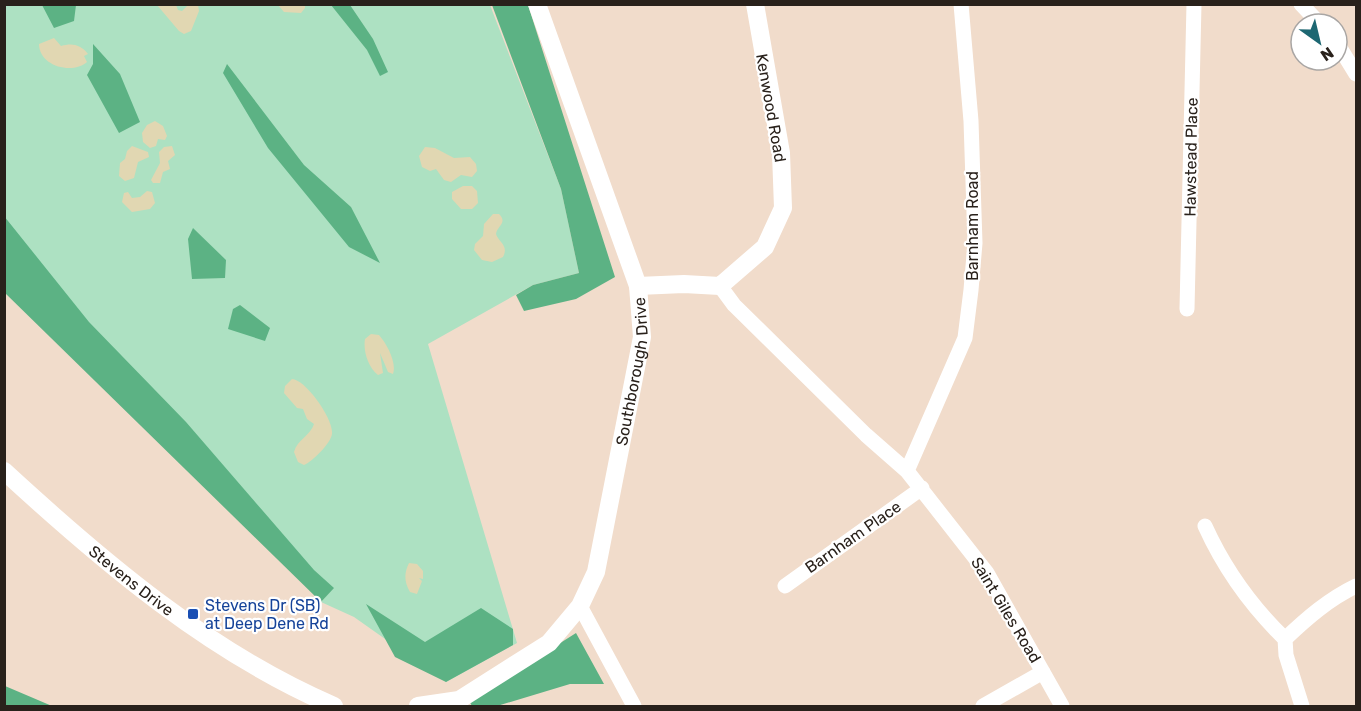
<svg xmlns="http://www.w3.org/2000/svg" width="1361" height="711" font-family="Rubik,sans-serif">
	<style>
		.green { fill: #ade1c2 }
		.forest { fill: #5cb284 }
		.sand { fill: #e1d7b2 }
		.lines { fill: none; stroke-linecap: round; stroke-linejoin: round }
		.minor { stroke: #fff; stroke-width: 15 }
		.tertiary { stroke: #fff; stroke-width: 18 }
		.transit-dot { fill: #1a4fb4; stroke: #fff; stroke-width: 2 }
		.labels { text-anchor: middle; dominant-baseline: central; stroke-width: 4.5; stroke-linejoin: round; paint-order: stroke }
		.street-label { font-size: 16px; fill: #29211b; stroke: #fff }
		.transit-label { font-size: 16px; fill: #164399; stroke: #fff; text-anchor: start }
	</style>
	<rect width="100%" height="100%" fill="#f1dccb"/>
	<path class="green" d="M5,5H490L561,189L579,273L533,285L428,344L517,643L446,682L354,617L321,602L333,588L278,538L5,236Z"/>
	<path class="forest" d="M42,5H76L74,21L54,28Z
		M331,5H350L373,39L388,72L380,76L367,50Z
		M492,5H528L615,277L576,299L524,311L516,295L533,285L579,273L561,189Z
		M93,44L120,74L140,122L119,133L87,75L93,64Z
		M227,64L304,165L351,207L380,263L349,247L268,148L223,73Z
		M4,216L89,322L186,422L314,570L334,588L321,602L5,293Z
		M193,228L226,260L225,278L192,279L188,239Z
		M240,305L270,328L265,341L228,329L233,309Z
		M366,604L425,642L481,608L513,629V645L446,682L395,657Z
		M576,633L604,684H570L497,706H472L469,701Z
		M5,686L52,706H5Z"/>
	<path class="sand" d="M157,5H176L178,10L182,11L188,5H198L199,11L191,31L184,34L179,31Z
		M278,5H305V8L301,13L284,12Z
		M54,38L61,46C72,43 80,44 88,54L84,56L87,62C72,75 39,66 39,44Z
		M155,121L163,126L167,136L165,140L158,139L156,146L150,148L143,142L142,133L147,125Z
		M132,146L148,152L149,157L138,162L134,178L125,181L119,176L120,163L125,159L127,151Z
		M172,146L175,155L168,161L170,169L163,172L160,183H153L151,180L160,163L159,152L164,147Z
		M425,147L435,148L454,158L470,157L476,164L477,171L472,177L461,175L451,182L444,180L436,169L430,171L422,167L419,156Z
		M463,186H472L477,191L478,203L472,209H461L452,199V192Z
		M147,191L152,192L155,203L150,209L132,212L122,202L124,193L128,192L132,198L140,197Z
		M493,214H499C508,223 497,226 496,234C499,243 509,245 503,257L492,262L482,260L474,250L475,244L483,236L484,224Z
		M371,334L379,335C387,344 397,363 393,374L388,372L380,353L383,373L378,375C368,367 363,351 365,339Z
		M292,379C305,379 334,419 332,434C331,443 312,462 304,465L298,462L294,452C297,440 311,435 314,424L307,419L303,409L297,408L284,393L285,386Z
		M409,563L417,564L423,571V579L419,578L422,581L417,594L410,592C404,582 404,573 409,563Z"/>
	<g class="lines">
		<path class="minor" d="M1301,4L1320,24
			M1337,43L1356,74
			M720,286L734,305L866,435L907,471L965,338L971,290L975,243L971,121L961,4
			M1187,309L1194,4
			M907,471L987,573L1062,706
			M1205,526C1225,570 1251,606 1285,639
			M785,586L922,488
			M580,606L634,706
			M983,706L1043,672
			M1302,706L1286,655L1285,639C1307,618 1329,599 1356,586"/>
		<g class="tertiary">
			<path d="M638,286L684,284L720,286L765,247L783,208L781,153L755,4"/>
			<path id="s1" d="M4,471C103,562 210,653 334,706"/>
			<path id="s2" d="M418,706L459,700L549,643L580,606L596,572L642,337L638,286L537,4"/>
		</g>
	</g>
	<rect class="transit-dot" x="187" y="608" width="12" height="12" rx="3"/>
	<g class="labels">
		<g class="street-label">
			<text transform="translate(771 108) rotate(80)">Kenwood Road</text>
			<text transform="translate(1191 157) rotate(-89)">Hawstead Place</text>
			<text transform="translate(972 226) rotate(-90)">Barnham Road</text>
			<text stroke="none"><textPath href="#s2" startOffset="438">Southborough Drive</textPath></text>
			<text transform="translate(853 537) rotate(-35)">Barnham Place</text>
			<text stroke="none"><textPath href="#s1" startOffset="168">Stevens Drive</textPath></text>
			<text transform="translate(1006 610) rotate(59)">Saint Giles Road</text>
		</g>
		<g class="transit-label">
			<text x="205" y="605">Stevens Dr (SB)<tspan x="205" dy="18">at Deep Dene Rd</tspan></text>
		</g>
	</g>
	<rect width="1361" height="711" fill="none" stroke="#29211b" stroke-width="12"/>
	<g transform="translate(1319 42) rotate(146)"><circle r="28" fill="#ffffff" stroke="#a9a6a4" stroke-width="1.5"/>
	<path d="M0-4.5L10 22L0 15L-10 22Z" fill="#1d6772"/>
	<text y="-9" font-size="16" font-weight="bold" text-anchor="middle" fill="#29211b">N</text>
	</g>
</svg>
